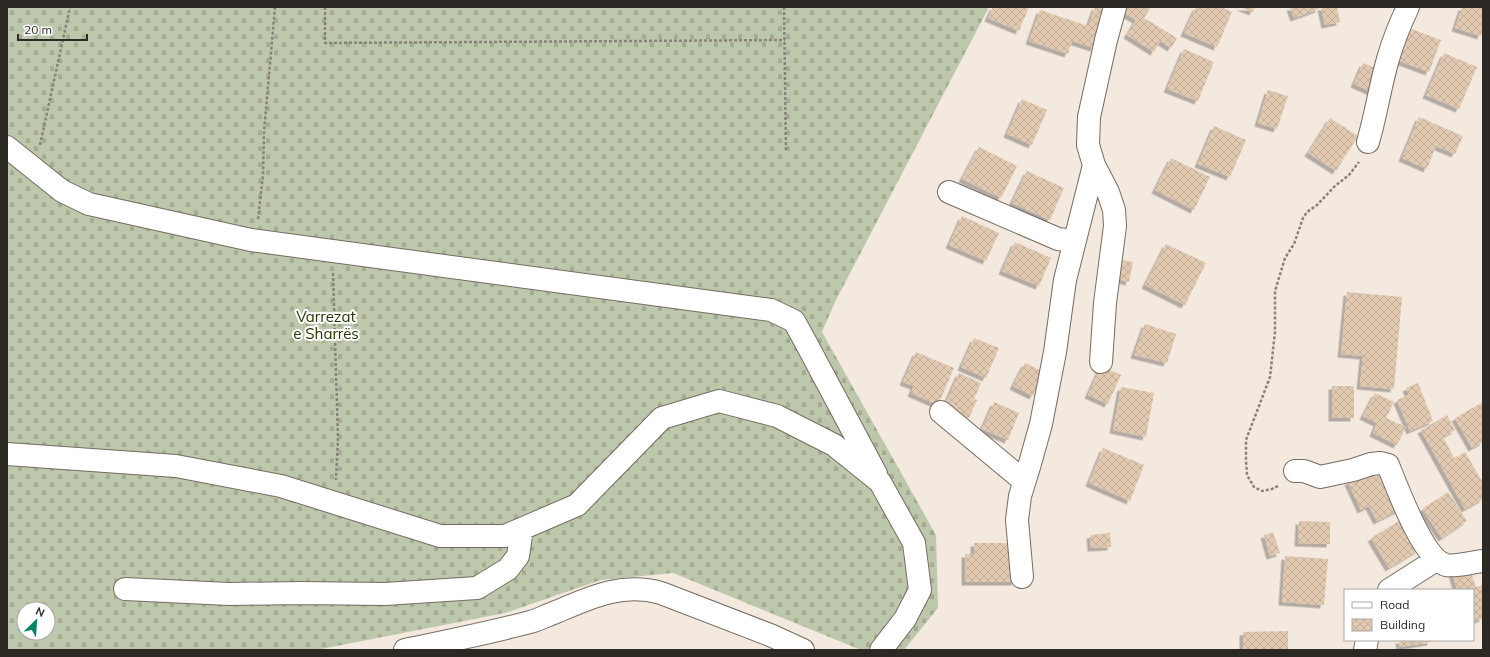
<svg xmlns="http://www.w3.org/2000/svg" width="1490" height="657" font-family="Mulish,sans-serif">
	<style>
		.cemetery { fill: url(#cemetery-stones); fill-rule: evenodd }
		.building { fill: url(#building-cross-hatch); filter: url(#shadow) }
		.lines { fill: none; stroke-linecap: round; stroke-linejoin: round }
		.minor-casing { stroke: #756b61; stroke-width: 24 }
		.path { stroke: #89817a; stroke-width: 2.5; stroke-dasharray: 3 2; stroke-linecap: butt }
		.minor { stroke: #fff; stroke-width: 22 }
		.labels { text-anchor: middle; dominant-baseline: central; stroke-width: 4; stroke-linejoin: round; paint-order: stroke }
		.park-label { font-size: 15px; fill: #283400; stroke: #fff }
	</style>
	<defs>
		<pattern id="cemetery-stones" width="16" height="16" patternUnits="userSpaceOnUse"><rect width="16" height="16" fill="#bdc7ab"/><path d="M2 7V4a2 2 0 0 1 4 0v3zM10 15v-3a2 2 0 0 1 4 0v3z" fill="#a3ab93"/></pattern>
		<pattern id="building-cross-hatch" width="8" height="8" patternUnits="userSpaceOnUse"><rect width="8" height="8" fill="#e2c9b1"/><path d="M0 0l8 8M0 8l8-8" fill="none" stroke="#c2ad98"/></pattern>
		<filter id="shadow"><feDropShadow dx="-3.5" dy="3.5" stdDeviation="0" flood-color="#0004"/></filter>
	</defs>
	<rect width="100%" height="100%" fill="#f4e9de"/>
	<path class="cemetery" d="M7,7H989L836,300L822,332L936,535L938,608L904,650H861L673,573L601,580L505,613L316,650H7ZM24,609H48V633H24Z"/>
	<path class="building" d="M993,7H1029L1019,31L988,18Z
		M1095,7H1107L1094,48L1072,41L1068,54L1029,41L1040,10L1088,26Z
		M1124,7H1151L1144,18L1177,38L1171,48L1160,41L1154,52L1127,35L1136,20L1121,11Z
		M1196,7H1221L1232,12L1217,47L1184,33Z
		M1240,7H1255L1253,12Z
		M1290,7H1318L1319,9L1294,18Z
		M1321,7H1337L1340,22L1325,25Z
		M1462,7H1483V28L1481,36L1455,28Z
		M1409,28L1441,40L1429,72L1397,60Z
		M1184,49L1214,62L1198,101L1167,89Z
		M1444,53L1477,67L1459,109L1426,95Z
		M1363,63L1382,71L1372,92L1354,84Z
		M1268,90L1288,96L1277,129L1258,123Z
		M1022,99L1047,110L1032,145L1007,134Z
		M1419,117L1463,136L1455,154L1436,146L1427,169L1402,158Z
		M1330,118L1358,136L1336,171L1308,153Z
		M1214,126L1246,140L1230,177L1198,164Z
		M979,147L1017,166L1001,198L962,179Z
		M1171,158L1210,177L1194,210L1155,190Z
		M1027,171L1064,188L1050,220L1012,203Z
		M962,216L999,233L986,261L949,245Z
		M1015,242L1051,258L1039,286L1002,271Z
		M1166,244L1206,263L1185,305L1145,285Z
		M1121,260L1133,262L1129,282L1117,279Z
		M1347,292L1402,297L1394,389L1360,386L1363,356L1341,354Z
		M1145,324L1176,334L1167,363L1134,355Z
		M974,338L999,348L986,378L961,367Z
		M916,352L954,368L938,405L911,393L914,386L903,382Z
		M1025,363L1044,372L1033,396L1013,386Z
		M1101,366L1121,375L1108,404L1088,395Z
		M959,373L981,383L974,399L977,400L969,418L944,407Z
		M1418,383L1433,421L1410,431L1397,400L1409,395L1406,388Z
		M1332,386H1354V418H1332Z
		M1121,387L1154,393L1146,437L1113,430Z
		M1375,393L1394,402L1386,418L1406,427L1397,445L1373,433L1377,423L1363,416Z
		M994,402L1019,413L1008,440L982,429Z
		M1483,402V442L1472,448L1455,418Z
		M1447,415L1455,430L1443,437L1454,458L1465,452L1483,483V499L1465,509L1421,430Z
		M1103,448L1144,465L1130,501L1089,483Z
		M1378,467L1399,510L1377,521L1369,506L1361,510L1348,482Z
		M1448,492L1467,521L1442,538L1422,509Z
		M1401,520L1419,550L1389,568L1371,538Z
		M1299,521L1330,522V544L1298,543Z
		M1273,532L1280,553L1270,556L1264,535Z
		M1110,533L1111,547L1091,548L1090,535Z
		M974,543H1015V582H965V554H974Z
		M1285,556L1328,559L1324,605L1282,602Z
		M1469,567L1476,587L1483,585V618L1473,622V590H1457L1452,572Z
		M1288,631V650H1243V632Z
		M1399,640H1431V642L1400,647Z"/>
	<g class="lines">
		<defs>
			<path id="minor" d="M1368,142C1376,115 1380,86 1388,59C1393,41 1400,24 1408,7
				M7,147L62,191L89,204L251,240L771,310L794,321L805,341L876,474
				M949,192L1058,239L1074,241
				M1101,362L1105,303L1115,226L1114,210L1108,192L1094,165L1088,145L1089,117L1106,40L1115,7
				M941,412L1024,481
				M7,454L176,466L281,486L440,536H505L577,505L662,418L719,401L777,416L834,445L880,482L914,543L920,590L905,619L881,650
				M1295,471H1304L1320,477L1353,470L1371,464L1380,463L1388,465C1397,487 1423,559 1446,565C1455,567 1473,562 1483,561
				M1022,577L1017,520L1020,496L1029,467L1041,424L1055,352L1065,280L1094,165
				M125,589L229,594L299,593L385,594L477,588L508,569L518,556L522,529
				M1389,590L1436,560
				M405,650C447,641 489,633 530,622C539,620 547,615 556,612C591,597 623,582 661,593L770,635L803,650
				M1365,650L1367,640"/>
		</defs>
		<use href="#minor" class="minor-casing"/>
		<path class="path" d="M325,7V43L785,40
			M784,7L786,151
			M40,145L70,7
			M258,219L263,175L264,132L275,7
			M333,273L338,439L336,480
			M1278,486L1272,489L1262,491L1254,487L1247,475L1246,461V440L1270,377L1275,332V291L1285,258L1294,244L1303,218L1307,212L1317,205L1335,186L1349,175L1359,162"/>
		<use href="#minor" class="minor"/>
	</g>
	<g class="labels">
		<g class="park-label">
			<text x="326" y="316">Varrezat<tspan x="326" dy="17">e Sharrës</tspan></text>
		</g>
	</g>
	<rect width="1490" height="657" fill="none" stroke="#2c2824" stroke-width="16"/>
	<rect x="1344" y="589" width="130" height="52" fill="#ffffff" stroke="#aba9a7"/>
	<rect x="1352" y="602" width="20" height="6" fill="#ffffff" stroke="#aba9a7"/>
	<text x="1380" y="609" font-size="12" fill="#2c2824">Road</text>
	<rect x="1352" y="619" width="20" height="12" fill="url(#building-cross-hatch)" stroke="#aba9a7"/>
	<text x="1380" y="629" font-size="12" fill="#2c2824">Building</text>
	<g transform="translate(36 621) rotate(25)"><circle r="19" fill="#ffffff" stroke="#aba9a7"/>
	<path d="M0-3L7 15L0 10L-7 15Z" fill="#068566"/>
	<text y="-6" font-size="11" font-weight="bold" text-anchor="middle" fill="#2c2824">N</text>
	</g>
	<path d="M18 34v6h69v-6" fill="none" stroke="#2c2824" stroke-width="2"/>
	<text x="24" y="34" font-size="12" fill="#2c2824" stroke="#ffffff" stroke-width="3" paint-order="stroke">20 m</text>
</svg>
